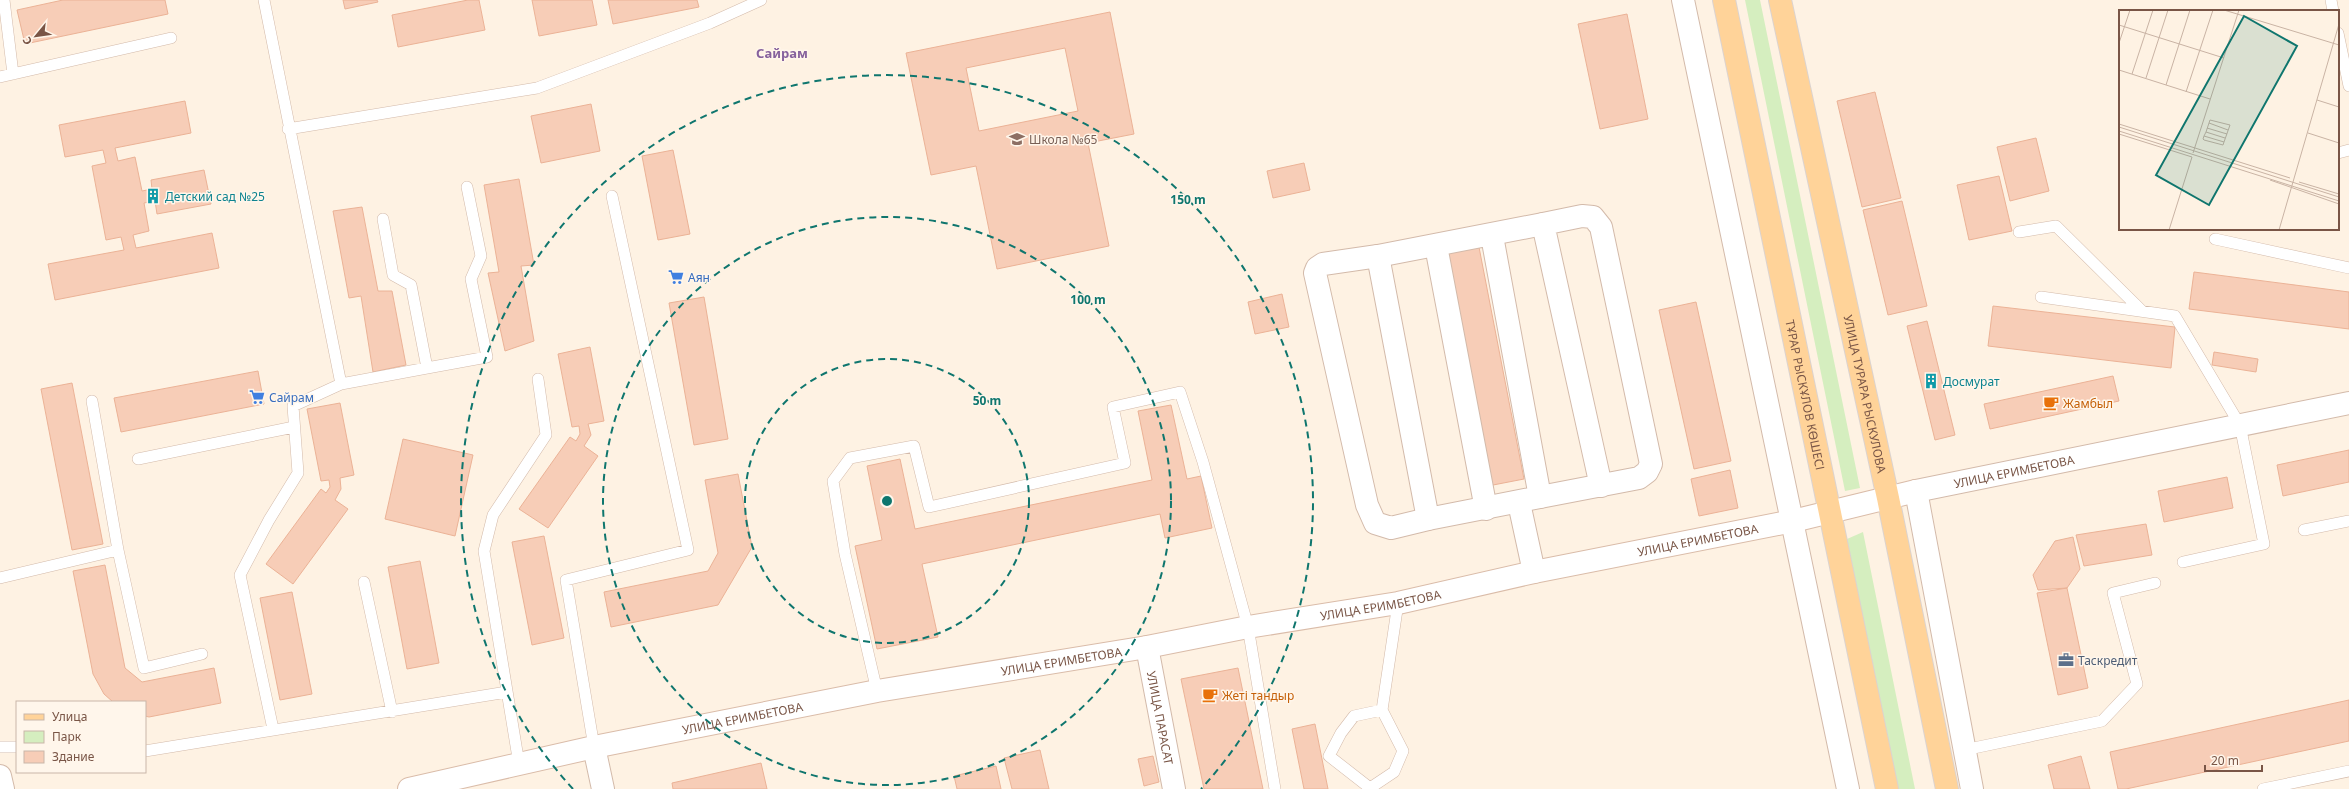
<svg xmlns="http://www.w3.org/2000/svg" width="2349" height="789" font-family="'Noto Sans',sans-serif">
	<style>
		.green { fill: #d5eebf }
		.building { fill: #f7cdb7; stroke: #ebb296; fill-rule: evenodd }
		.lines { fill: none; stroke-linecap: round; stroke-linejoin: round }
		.service-casing { stroke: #d3baaa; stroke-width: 12 }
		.minor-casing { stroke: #d3baaa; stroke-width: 24 }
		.tertiary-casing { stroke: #d3baaa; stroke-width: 24 }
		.secondary-casing { stroke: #dabca9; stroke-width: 24 }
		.primary-casing { stroke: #dcd3cf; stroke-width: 24 }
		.service { stroke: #fff; stroke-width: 11 }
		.minor { stroke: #fff; stroke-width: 22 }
		.tertiary { stroke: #fff; stroke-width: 22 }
		.secondary { stroke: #fff; stroke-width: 22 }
		.primary { stroke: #ffd399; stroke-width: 22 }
		.ring { fill: none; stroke: #0f766e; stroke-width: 2; stroke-dasharray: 7 5 }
		.labels { text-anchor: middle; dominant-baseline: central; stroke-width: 3; stroke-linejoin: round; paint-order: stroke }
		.education-label { font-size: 12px; fill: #785e54; stroke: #fff6eb; text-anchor: start }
		.culture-label { font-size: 12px; fill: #0d838f; stroke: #fff6eb; text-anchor: start }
		.shop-label { font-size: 12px; fill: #366cbe; stroke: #fff6eb; text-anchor: start }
		.street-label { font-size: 12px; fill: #795546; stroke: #fff6eb }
		.food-label { font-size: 12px; fill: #c56008; stroke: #fff6eb; text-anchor: start }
		.service-label { font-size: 12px; fill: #4e5e75; stroke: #fff6eb; text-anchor: start }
		.neighbourhood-label { font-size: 13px; font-weight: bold; fill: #86619d; stroke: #fff6eb }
		.inset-road { fill: none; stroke: #c9b3a4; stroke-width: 1 }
		.view { fill: #0f766e; fill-opacity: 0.15; stroke: #0f766e; stroke-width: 2 }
		.inset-edge { fill: none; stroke: #795546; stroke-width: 2 }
		.centre { fill: #0f766e; stroke: #fff6eb; stroke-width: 2 }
		.ring-label { font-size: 12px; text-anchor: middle; font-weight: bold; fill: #0f766e; stroke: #fff6eb; stroke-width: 3; stroke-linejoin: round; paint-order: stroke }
	</style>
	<rect width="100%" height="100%" fill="#fef2e3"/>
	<path class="green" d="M1745,0H1760L1860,488L1845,491Z
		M1863,532L1915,789H1898L1847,539Z"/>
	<path class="building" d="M63,0H165L168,14L25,44L17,10Z
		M343,0H377L378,2L345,9Z
		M468,0H479L485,30L398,47L392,15Z
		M532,0H592L597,25L539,36Z
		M608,0H697L699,7L613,24Z
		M1110,12L1134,134L1088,143L1109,246L997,269L976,166L931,175L906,53ZM1065,48L1078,111L979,131L966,68Z
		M1627,14L1648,119L1600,129L1578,24Z
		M1875,92L1901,198L1862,207L1837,101Z
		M185,101L191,133L115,148L118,161L135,157L142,191L152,189L151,180L204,170L211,204L157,214L155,201L144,203L149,231L133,235L136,248L212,233L219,268L55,300L48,264L124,250L121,237L106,240L92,166L106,163L103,150L65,157L59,125Z
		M591,104L600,151L541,163L531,116Z
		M2036,138L2049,191L2010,201L1997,147Z
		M673,150L690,234L658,240L642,156Z
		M1304,163L1310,190L1273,198L1267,171Z
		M1999,176L2012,231L1969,240L1957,185Z
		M519,179L534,265L521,266L534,341L505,351L488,273L499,272L484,185Z
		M1902,201L1927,306L1888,315L1863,210Z
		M362,207L378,291H392L406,365L373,372L361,296L349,298L333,211Z
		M1478,242L1524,479L1488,486L1443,249Z
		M2194,272L2349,292V329L2189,309Z
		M1282,294L1289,327L1255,334L1248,302Z
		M704,297L728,439L694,445L669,303Z
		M1696,302L1731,461L1694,469L1659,310Z
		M1993,306L2175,327L2171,368L1988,346Z
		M1927,321L1955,435L1935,440L1907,326Z
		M590,347L604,421L588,424L591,435L584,446L598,456L548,528L519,509L570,437L576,441L580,434L579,426L572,427L558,354Z
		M2214,352L2258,359L2256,372L2212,365Z
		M258,371L264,404L121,432L114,398Z
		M2113,376L2119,401L1990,429L1984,404Z
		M72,383L103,544L72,550L41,389Z
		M340,403L354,475L340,478L341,489L335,500L348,509L293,584L266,564L321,489L326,493L330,487L329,480L321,481L307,409Z
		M1171,405L1187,479L1201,476L1212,528L1165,538L1160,514L922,564L938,637L877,649L855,546L882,540L867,466L900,459L915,529L1152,480L1138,411Z
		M403,439L473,455L455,536L385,519Z
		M2349,450V482L2283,496L2277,465Z
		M1730,470L1738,508L1699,516L1691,479Z
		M738,474L752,547L718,605L611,627L604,592L708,571L718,553L705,480Z
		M2227,477L2233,508L2164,522L2158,491Z
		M2146,524L2152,555L2084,566L2076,535Z
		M544,536L564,638L532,645L512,542Z
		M2073,537L2080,569L2067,588L2038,590L2033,575L2055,541Z
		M420,561L439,663L407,669L388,567Z
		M105,565L125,668L142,682L214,668L221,703L149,717L145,716V702H113L104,694L93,674L73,571Z
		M2067,588L2088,688L2058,695L2037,593Z
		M292,592L312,694L280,700L260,598Z
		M1238,668L1263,789H1204L1181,679Z
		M2349,700V741L2126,789H2118L2110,752Z
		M1315,724L1328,789H1304L1292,729Z
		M1040,750L1049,789H1012L1004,758Z
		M1153,756L1159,782L1144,786L1138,759Z
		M2081,756L2090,789H2054L2048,765Z
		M761,763L767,789H673L672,783Z
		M996,766L1001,789H957L954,776Z"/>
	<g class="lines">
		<defs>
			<path id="service" d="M4,0L13,74
				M264,0L341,384L293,406L298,473L269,520L240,575L273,729
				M2331,0L2333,11
				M2338,33L2349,86
				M0,77L171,38
				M288,129L537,88L710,23L761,0
				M2338,153L2349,150
				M2019,232L2056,226L2142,311
				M2215,239L2349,268
				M2041,297L2175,316L2240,425L2264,544L2183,562
				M427,368L487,357L471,279L481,256L467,187
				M341,384L427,368L411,285L393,275L383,219
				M92,401L118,550
				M138,459L294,427
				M2304,530L2349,521
				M0,578L118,550L144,668L202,654
				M364,582L392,712
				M877,691L845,554L833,481L850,458L914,446L929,507L1125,463L1113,407L1180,392L1203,462L1248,627L1275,789
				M1382,710L1354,716L1341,733L1329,756L1370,788L1394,772L1403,751L1382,710L1398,603
				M0,747H17
				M594,747L566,580L688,550L612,196
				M1964,750L2102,721L2137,684L2113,593L2155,583
				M145,751L507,692
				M519,764L484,551L493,515L546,435L538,379
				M2263,789L2349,771"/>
			<g id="minor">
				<path d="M1683,0L1848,789"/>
				<path d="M1492,236L1540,497L1428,519L1391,528L1375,523L1367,505L1315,273L1317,268L1323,264L1378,256L1543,224"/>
				<path d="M1436,246L1486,509"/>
				<path d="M1378,256L1428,519"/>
				<path d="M1916,491L1972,789"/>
				<path d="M1540,497L1639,478L1647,472L1651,464L1601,227L1593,217L1582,216L1543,224L1601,486"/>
				<path d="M1519,503L1534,572"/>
				<path id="s1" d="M1147,647L1174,789"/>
				<path d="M594,747L603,789"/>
				<path d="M0,776L3,789"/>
			</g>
			<g id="tertiary">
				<path id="s2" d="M1916,491L2349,403"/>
			</g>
			<g id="secondary">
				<path id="s3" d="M409,789L594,747L877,691L1147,647L1248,627L1398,603L1534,572L1793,521L1916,491"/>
			</g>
			<g id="primary">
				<path id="s4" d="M1724,0L1887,789"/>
				<path id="s5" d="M1780,0L1888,498L1947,789"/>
			</g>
		</defs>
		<use href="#service" class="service-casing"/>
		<use href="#minor" class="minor-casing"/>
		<use href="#tertiary" class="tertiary-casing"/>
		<use href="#secondary" class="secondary-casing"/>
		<use href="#primary" class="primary-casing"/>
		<use href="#service" class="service"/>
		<use href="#minor" class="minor"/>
		<use href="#tertiary" class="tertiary"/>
		<use href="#secondary" class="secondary"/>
		<use href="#primary" class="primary"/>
	</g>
	<g class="ring">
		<circle cx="887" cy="501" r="142"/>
		<circle cx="887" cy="501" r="284"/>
		<path d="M573 789A426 426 0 1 1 1201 789"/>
	</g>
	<defs>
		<symbol id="school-bare" viewBox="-9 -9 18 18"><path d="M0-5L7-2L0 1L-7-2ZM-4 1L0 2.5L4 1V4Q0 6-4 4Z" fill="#8d6e63" stroke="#fff6eb" stroke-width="2.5" paint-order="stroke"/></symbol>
		<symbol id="building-bare" viewBox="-9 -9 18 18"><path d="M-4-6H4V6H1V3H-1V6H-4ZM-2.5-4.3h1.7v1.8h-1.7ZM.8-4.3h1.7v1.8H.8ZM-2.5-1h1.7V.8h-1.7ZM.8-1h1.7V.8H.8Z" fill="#0f9aa8" stroke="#fff6eb" stroke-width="2.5" paint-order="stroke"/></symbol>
		<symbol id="supermarket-bare" viewBox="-9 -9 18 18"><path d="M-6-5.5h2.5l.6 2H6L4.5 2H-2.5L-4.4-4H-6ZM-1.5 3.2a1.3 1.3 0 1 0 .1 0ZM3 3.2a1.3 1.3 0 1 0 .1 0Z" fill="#3f7fe0" stroke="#fff6eb" stroke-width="2.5" paint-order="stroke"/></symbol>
		<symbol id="cafe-bare" viewBox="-9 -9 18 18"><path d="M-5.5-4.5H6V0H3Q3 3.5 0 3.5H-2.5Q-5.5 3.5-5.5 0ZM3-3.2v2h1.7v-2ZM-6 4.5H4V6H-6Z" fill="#e8710a" stroke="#fff6eb" stroke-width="2.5" paint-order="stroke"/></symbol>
		<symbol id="office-bare" viewBox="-9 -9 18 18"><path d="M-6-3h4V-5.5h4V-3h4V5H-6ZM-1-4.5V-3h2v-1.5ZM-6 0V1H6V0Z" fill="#5c6f8a" stroke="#fff6eb" stroke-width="2.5" paint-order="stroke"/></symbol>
	</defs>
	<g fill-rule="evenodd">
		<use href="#school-bare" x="1006" y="128" width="22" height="22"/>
		<use href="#building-bare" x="142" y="185" width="22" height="22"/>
		<use href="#supermarket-bare" x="665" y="266" width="22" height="22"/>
		<use href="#building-bare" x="1920" y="370" width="22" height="22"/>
		<use href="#supermarket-bare" x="246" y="386" width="22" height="22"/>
		<use href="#cafe-bare" x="2040" y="392" width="22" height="22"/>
		<use href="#office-bare" x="2055" y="649" width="22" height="22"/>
		<use href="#cafe-bare" x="1199" y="684" width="22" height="22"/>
	</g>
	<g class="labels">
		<g class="education-label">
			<text x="1029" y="139">Школа №65</text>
		</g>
		<g class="culture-label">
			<text x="165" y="196">Детский сад №25</text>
			<text x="1943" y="381">Досмурат</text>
		</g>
		<g class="shop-label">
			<text x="688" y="277">Аян</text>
			<text x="269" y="397">Сайрам</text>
		</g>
		<g class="street-label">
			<text stroke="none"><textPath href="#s5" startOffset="403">УЛИЦА ТУРАРА РЫСКУЛОВА</textPath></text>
			<text stroke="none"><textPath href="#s4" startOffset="403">ТҰРАР РЫСКҰЛОВ КӨШЕСІ</textPath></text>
			<text stroke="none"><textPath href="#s2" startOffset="100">УЛИЦА ЕРИМБЕТОВА</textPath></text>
			<text stroke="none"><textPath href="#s3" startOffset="1313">УЛИЦА ЕРИМБЕТОВА</textPath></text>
			<text stroke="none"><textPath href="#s3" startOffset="989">УЛИЦА ЕРИМБЕТОВА</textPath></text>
			<text stroke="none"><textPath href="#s3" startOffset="665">УЛИЦА ЕРИМБЕТОВА</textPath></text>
			<text stroke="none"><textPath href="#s3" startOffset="341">УЛИЦА ЕРИМБЕТОВА</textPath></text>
			<text stroke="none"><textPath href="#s1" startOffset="72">УЛИЦА ПАРАСАТ</textPath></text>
		</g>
		<g class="food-label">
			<text x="2063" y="403">Жамбыл</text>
			<text x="1222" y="695">Жеті тандыр</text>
		</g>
		<g class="service-label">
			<text x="2078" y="660">Таскредит</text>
		</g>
		<g class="neighbourhood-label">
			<text x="782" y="53">Сайрам</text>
		</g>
	</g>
	<g transform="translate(2119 10)">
		<rect width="220" height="220" fill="#fef2e3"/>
		<path class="inset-road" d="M105,0L220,35M0,15L105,48M0,33L11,0M0,60L91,89M13,64L34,0M27,68L49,0M47,75L71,0M67,82L94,0M198,90L220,97M90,113L109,120M0,114L171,168M0,117L220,187M88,118L108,124M0,121L220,191M189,123L220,133M0,124L73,147L50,220M85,126L105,132L104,135L85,130L84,129L85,126L87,122M105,132L111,115L91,110L87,122L106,128M74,143L120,0M151,170L220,194M180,172L220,184M160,220L220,14"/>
		<path class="view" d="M125,6L178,36L90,195L37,165Z"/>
		<rect width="220" height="220" class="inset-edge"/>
	</g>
	<circle cx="887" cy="501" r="6" class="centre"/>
	<g class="ring-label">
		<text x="1188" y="204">150 m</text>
		<text x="1088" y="304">100 m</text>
		<text x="987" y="405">50 m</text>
	</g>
	<rect x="16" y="701" width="130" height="72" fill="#fff6eb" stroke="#c9b6a9"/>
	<rect x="24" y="714" width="20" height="6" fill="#ffd399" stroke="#c9b6a9"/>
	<text x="52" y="721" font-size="12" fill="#795546">Улица</text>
	<rect x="24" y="731" width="20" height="12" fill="#d5eebf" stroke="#c9b6a9"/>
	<text x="52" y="741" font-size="12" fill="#795546">Парк</text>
	<rect x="24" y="751" width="20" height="12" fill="#f7cdb7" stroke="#c9b6a9"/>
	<text x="52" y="761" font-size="12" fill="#795546">Здание</text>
	<g transform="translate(36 36) rotate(241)" stroke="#fff6eb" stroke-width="3" paint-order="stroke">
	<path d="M0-3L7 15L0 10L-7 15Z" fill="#795546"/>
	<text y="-6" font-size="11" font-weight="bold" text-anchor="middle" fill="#795546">С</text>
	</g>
	<path d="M2205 765v6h57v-6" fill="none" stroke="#795546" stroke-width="2"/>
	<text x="2211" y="765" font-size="12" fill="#795546" stroke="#fff6eb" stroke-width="3" paint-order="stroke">20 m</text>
</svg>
